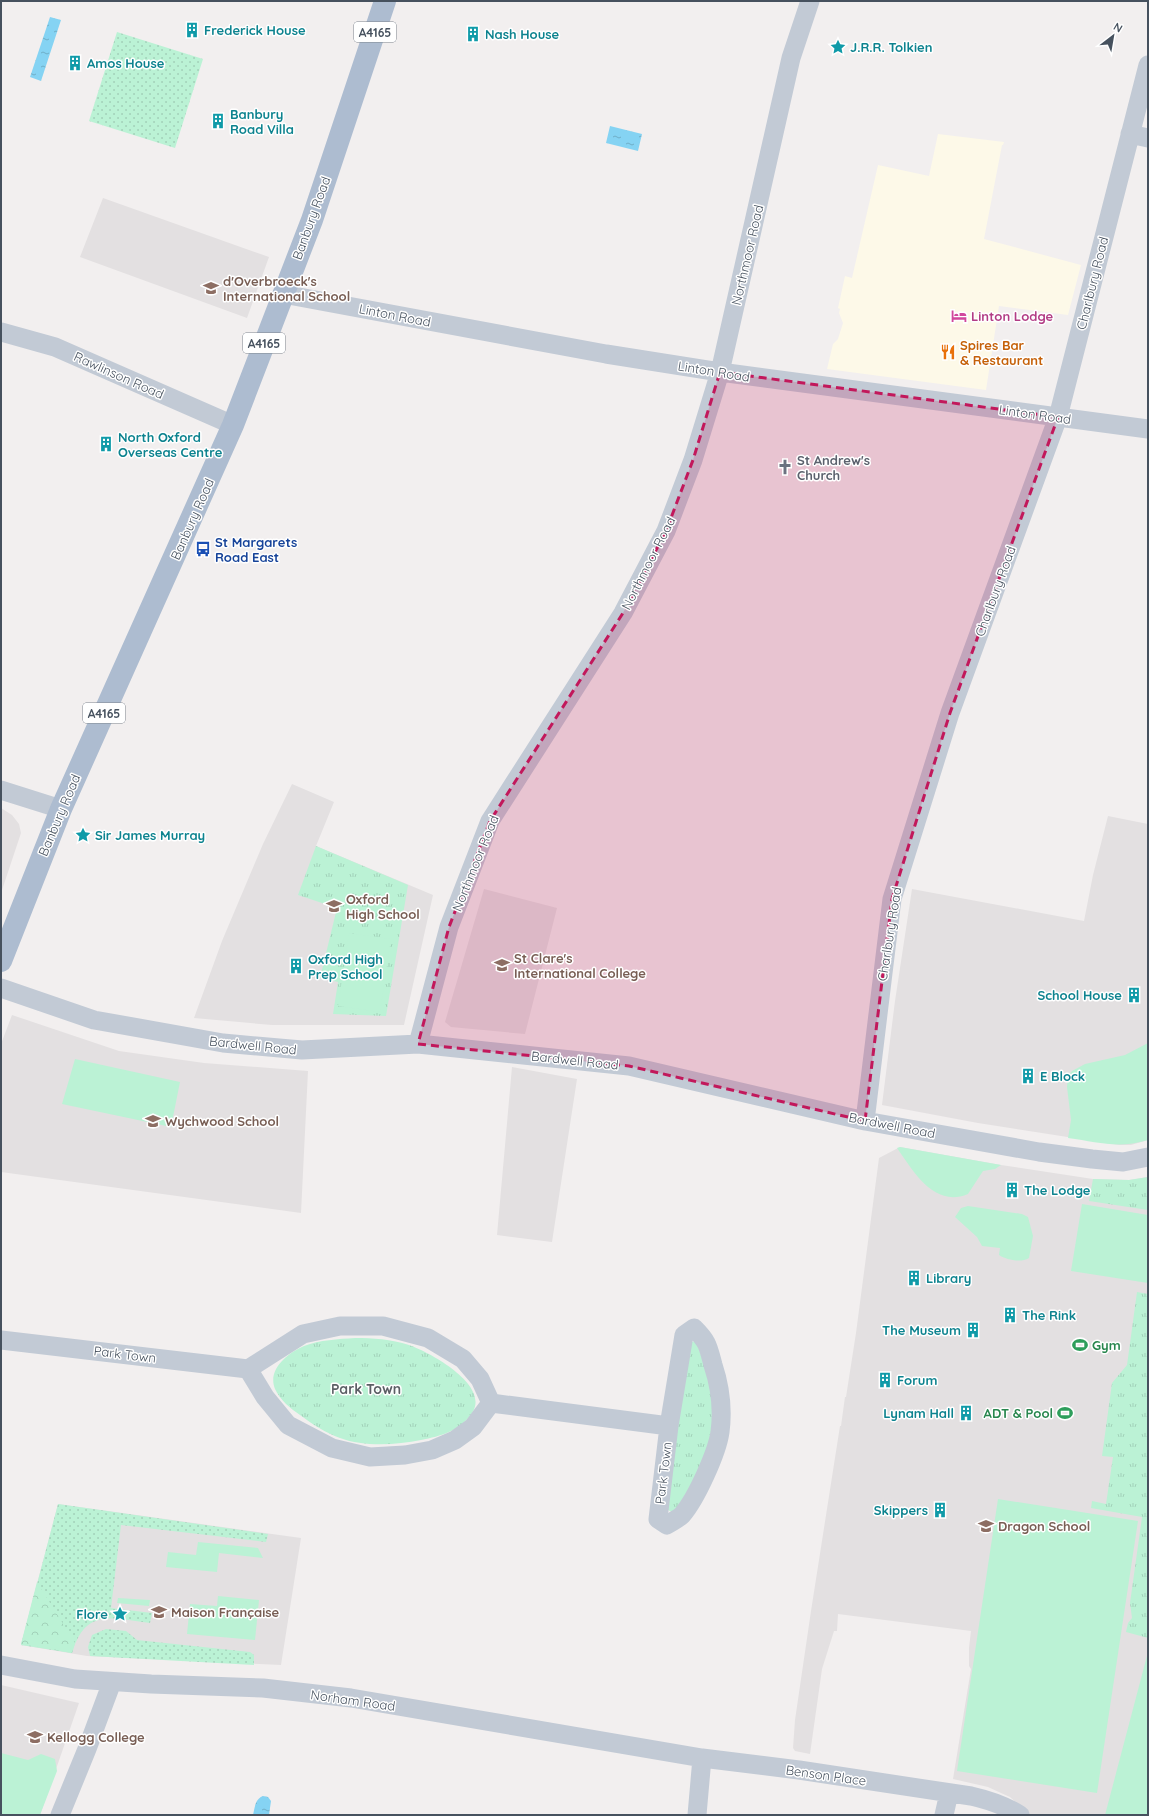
<svg xmlns="http://www.w3.org/2000/svg" width="1149" height="1816" font-family="Quicksand,sans-serif">
	<style>
		.commercial { fill: #fdf9e8 }
		.education { fill: #e3e0e1 }
		.grass { fill: url(#grass-dots) }
		.forest { fill: url(#forest-crowns) }
		.park { fill: url(#park-tufts) }
		.garden { fill: #bbf2d5 }
		.water { fill: url(#water-ripples) }
		.lines { fill: none; stroke-linecap: round; stroke-linejoin: round }
		.minor { stroke: #c2cad5; stroke-width: 19 }
		.major { stroke: #adbcd0; stroke-width: 22 }
		.marked { fill: #c2185b; fill-opacity: 0.2; stroke: #c2185b; stroke-width: 3; stroke-dasharray: 8 5; stroke-linejoin: round }
		.labels { text-anchor: middle; dominant-baseline: central; stroke-width: 3; stroke-linejoin: round; paint-order: stroke }
		.shield { fill: #fff; stroke: #7e858e; stroke-width: 1 }
		.shield-label { font-size: 12px; font-weight: bold; fill: #46515e }
		.culture-label { font-size: 13px; font-weight: bold; fill: #0d838f; stroke: #fff; text-anchor: start }
		.street-label { font-size: 13px; fill: #46515e; stroke: #fff }
		.education-label { font-size: 13px; font-weight: bold; fill: #785e54; stroke: #fff; text-anchor: start }
		.hotel-label { font-size: 13px; font-weight: bold; fill: #b23c85; stroke: #fff; text-anchor: start }
		.food-label { font-size: 13px; font-weight: bold; fill: #c56008; stroke: #fff; text-anchor: start }
		.worship-label { font-size: 13px; font-weight: bold; fill: #5b616d; stroke: #fff; text-anchor: start }
		.transit-label { font-size: 13px; font-weight: bold; fill: #164399; stroke: #fff; text-anchor: start }
		.leisure-label { font-size: 13px; font-weight: bold; fill: #27864d; stroke: #fff; text-anchor: start }
		.neighbourhood-label { font-size: 14px; font-weight: bold; fill: #5b5f65; stroke: #fff }
	</style>
	<defs>
		<pattern id="grass-dots" width="8" height="8" patternUnits="userSpaceOnUse"><rect width="8" height="8" fill="#bbf2d5"/><path d="M2 2h.1M6 6h.1" fill="none" stroke="#a2d1b9" stroke-width="1.8" stroke-linecap="round"/></pattern>
		<pattern id="forest-crowns" width="20" height="18" patternUnits="userSpaceOnUse"><rect width="20" height="18" fill="#bbf2d5"/><path d="M2 6a3 3 0 1 1 6 0M12 15a3 3 0 1 1 6 0" fill="none" stroke="#a2d1b9"/></pattern>
		<pattern id="park-tufts" width="24" height="20" patternUnits="userSpaceOnUse"><rect width="24" height="20" fill="#bbf2d5"/><path d="M3 7l-1-3M5 7V3M7 7l1-3M15 17l-1-3M17 17v-4M19 17l1-3" fill="none" stroke="#a2d1b9"/></pattern>
		<pattern id="water-ripples" width="26" height="14" patternUnits="userSpaceOnUse"><rect width="26" height="14" fill="#85d3f3"/><path d="M2 4q2-2 4 0t4 0M15 11q2-2 4 0t4 0" fill="none" stroke="#6faec8"/></pattern>
	</defs>
	<rect width="100%" height="100%" fill="#f2efef"/>
	<path class="commercial" d="M938,134L1004,142L1003,145H1002L984,239L1081,265L1068,315L999,306L986,390L827,369L833,344L838,339L843,323L839,313L840,309L838,308L845,276L852,278L878,165L929,176Z"/>
	<path class="education" d="M103,198L269,257L247,318L80,257Z
		M292,784L334,802L316,846L433,895L404,1025H272L194,1018L222,941L263,844Z
		M1,808L12,815L19,824L21,833L1,893Z
		M1108,816L1148,824V1140L1131,1145H1119L978,1123L882,1105L895,1001L912,889L1084,921L1093,875Z
		M484,889L557,908L525,1034L451,1027L445,1022Z
		M12,1015L119,1051L204,1063L308,1071L301,1213L1,1172V1044Z
		M512,1067L577,1079L552,1242L497,1235Z
		M900,1147L1001,1165L1093,1179L1129,1180L1148,1177V1815H1029L1010,1797L1001,1793L988,1787L953,1779L971,1669L969,1666V1648L971,1631L838,1614L837,1631H834L822,1669L810,1754L795,1751L793,1748L795,1720L811,1611L840,1426H841L845,1397H846L856,1333L879,1158Z
		M58,1504L301,1538L281,1665L87,1656L21,1645Z
		M1,1685L79,1703L40,1815H1Z"/>
	<path class="grass" d="M117,32L203,59L175,148L89,121Z
		M58,1504L268,1534L266,1542L121,1525L111,1608L152,1613L150,1623C112,1619 86,1607 72,1653L21,1645Z
		M106,1629L126,1631L137,1640L250,1652L254,1655V1665L90,1656L88,1647L92,1635Z"/>
	<path class="forest" d="M37,1582L75,1643L72,1653L21,1644Z"/>
	<path class="park" d="M316,846L408,885L386,1016L333,1014L338,982L320,978L337,908L298,895Z
		M1148,1177V1210L1089,1201L1093,1179L1129,1180Z
		M1137,1292L1148,1294V1638L1126,1632L1128,1623L1132,1618L1130,1603L1142,1517L1091,1508L1092,1501L1106,1504L1113,1457L1102,1456L1112,1383L1127,1365Z
		M355,1338C373,1338 391,1339 409,1345C429,1352 491,1385 472,1413C460,1431 441,1436 421,1440C396,1445 364,1447 340,1438C326,1433 312,1424 300,1415C291,1409 280,1400 275,1389C267,1369 288,1353 304,1346C320,1340 338,1339 355,1338Z
		M696,1341L717,1399L705,1465L674,1513L664,1508L685,1343Z"/>
	<path class="garden" d="M349,933L391,939L380,1012L338,1006Z
		M1148,1043V1140C1118,1149 1098,1142 1068,1138L1071,1120L1067,1087L1068,1076L1072,1071L1085,1064L1125,1055Z
		M75,1059L180,1082L171,1127L62,1104Z
		M900,1147L1001,1165L995,1169L983,1171L968,1194C934,1208 914,1172 897,1148Z
		M1082,1204L1148,1215V1283L1071,1271Z
		M968,1206L1022,1214L1028,1217L1033,1236L1029,1258C1021,1263 1007,1260 999,1255L1000,1248L982,1246L977,1237L955,1217L961,1208Z
		M998,1499L1138,1521L1097,1793L957,1771Z
		M198,1542L258,1548L263,1558L219,1553L217,1572L166,1567L168,1552L196,1555Z
		M218,1596L259,1600L255,1640L187,1634L190,1604L217,1606Z
		M118,1598L150,1600L149,1606L117,1603Z
		M1148,1652V1815H1105Z
		M1,1753L28,1760L41,1754L55,1759L57,1771L40,1815H1Z"/>
	<path class="water" d="M50,17L61,20L41,81L30,77Z
		M610,126L642,134L638,151L606,143Z
		M263,1796L268,1797L271,1801L269,1815H253C255,1807 255,1799 263,1796Z"/>
	<g class="lines">
		<path class="minor" d="M1130,134L1148,138
			M283,294L606,354L720,372L1148,429
			M1,332L55,347L233,425
			M1,790L61,809
			M1,988L94,1020L223,1043L302,1050L418,1044L629,1066L865,1121L1039,1152L1092,1159L1123,1162L1148,1157
			M418,1044L449,927L490,821L623,613L666,531L693,460L720,372L791,58L810,1
			M865,1121L892,899L950,713L1058,417L1148,65
			M340,1326H383L428,1338L463,1359L480,1379L491,1403L473,1427L455,1440L432,1450L405,1455L370,1457L332,1448L288,1425L265,1397L248,1369L303,1334Z
			M694,1328C708,1342 708,1346 713,1365C720,1386 723,1409 720,1432C717,1453 696,1499 682,1515C678,1519 671,1522 667,1525L658,1519L669,1426L684,1335Z
			M1,1340L248,1369
			M491,1403L669,1426
			M1,1665L75,1679L151,1684L263,1688L351,1698L702,1758L799,1770L971,1796C989,1800 1004,1805 1020,1815
			M60,1815L87,1749L112,1682
			M697,1815L702,1758
			M944,1815L949,1793"/>
		<path class="major" d="M1,961L61,809L233,425L312,220L385,1"/>
	</g>
	<path class="marked" d="M720,372L1058,417L950,713L892,899L865,1121L629,1066L418,1044L449,927L490,821L623,613L666,531L693,460Z"/>
	<defs>
		<symbol id="building-bare" viewBox="-9 -9 18 18"><path d="M-4-6H4V6H1V3H-1V6H-4ZM-2.5-4.3h1.7v1.8h-1.7ZM.8-4.3h1.7v1.8H.8ZM-2.5-1h1.7V.8h-1.7ZM.8-1h1.7V.8H.8Z" fill="#0f9aa8" stroke="#fff" stroke-width="2.5" paint-order="stroke"/></symbol>
		<symbol id="sight-bare" viewBox="-9 -9 18 18"><path d="M0-6L1.8-2.2L6-1.7L2.9 1.2L3.7 5.4L0 3.3L-3.7 5.4L-2.9 1.2L-6-1.7L-1.8-2.2Z" fill="#0f9aa8" stroke="#fff" stroke-width="2.5" paint-order="stroke"/></symbol>
		<symbol id="school-bare" viewBox="-9 -9 18 18"><path d="M0-5L7-2L0 1L-7-2ZM-4 1L0 2.5L4 1V4Q0 6-4 4Z" fill="#8d6e63" stroke="#fff" stroke-width="2.5" paint-order="stroke"/></symbol>
		<symbol id="hotel-bare" viewBox="-9 -9 18 18"><path d="M-6-4.5h1.5V1H6V5H4.5V3h-9V5H-6ZM-4 0a1.8 1.8 0 1 1 3.6 0ZM.5 0V-2.5h3Q6-2.5 6 0Z" fill="#d1479c" stroke="#fff" stroke-width="2.5" paint-order="stroke"/></symbol>
		<symbol id="restaurant-bare" viewBox="-9 -9 18 18"><path d="M-5-6h1v4h1v-4h1v4h1v-4h1v5L-1.5 .5V6h-2V.5L-5-1ZM5-6V6H3V1.5H1.5Q1.5-4 5-6Z" fill="#e8710a" stroke="#fff" stroke-width="2.5" paint-order="stroke"/></symbol>
		<symbol id="church-bare" viewBox="-9 -9 18 18"><path d="M-1.2-6h2.4v3.5h3.3v2.4h-3.3V6h-2.4V-.1h-3.3v-2.4h3.3Z" fill="#6b7280" stroke="#fff" stroke-width="2.5" paint-order="stroke"/></symbol>
		<symbol id="bus-bare" viewBox="-9 -9 18 18"><path d="M-5-6H5V4H4V6H2V4H-2V6H-4V4H-5ZM-3.5-4V0h7V-4ZM-3.5 1.2v1.5H-2V1.2ZM2 1.2v1.5H3.5V1.2Z" fill="#1a4fb4" stroke="#fff" stroke-width="2.5" paint-order="stroke"/></symbol>
		<symbol id="stadium-bare" viewBox="-9 -9 18 18"><path d="M0-5a6.5 5 0 1 0 0 10a6.5 5 0 1 0 0-10ZM-3.5-1.8h7v3.6h-7Z" fill="#2e9e5b" stroke="#fff" stroke-width="2.5" paint-order="stroke"/></symbol>
		<symbol id="university-bare" viewBox="-9 -9 18 18"><path d="M0-5L7-2L0 1L-7-2ZM-4 1L0 2.5L4 1V4Q0 6-4 4Z" fill="#8d6e63" stroke="#fff" stroke-width="2.5" paint-order="stroke"/></symbol>
	</defs>
	<g fill-rule="evenodd">
		<use href="#building-bare" x="181" y="19" width="22" height="22"/>
		<use href="#building-bare" x="462" y="23" width="22" height="22"/>
		<use href="#sight-bare" x="827" y="36" width="22" height="22"/>
		<use href="#building-bare" x="64" y="52" width="22" height="22"/>
		<use href="#building-bare" x="207" y="110" width="22" height="22"/>
		<use href="#school-bare" x="200" y="277" width="22" height="22"/>
		<use href="#hotel-bare" x="948" y="305" width="22" height="22"/>
		<use href="#restaurant-bare" x="937" y="341" width="22" height="22"/>
		<use href="#building-bare" x="95" y="433" width="22" height="22"/>
		<use href="#church-bare" x="774" y="456" width="22" height="22"/>
		<use href="#bus-bare" x="192" y="538" width="22" height="22"/>
		<use href="#sight-bare" x="72" y="824" width="22" height="22"/>
		<use href="#school-bare" x="323" y="895" width="22" height="22"/>
		<use href="#school-bare" x="491" y="954" width="22" height="22"/>
		<use href="#building-bare" x="285" y="955" width="22" height="22"/>
		<use href="#building-bare" x="1123" y="984" width="22" height="22"/>
		<use href="#building-bare" x="1017" y="1065" width="22" height="22"/>
		<use href="#school-bare" x="142" y="1110" width="22" height="22"/>
		<use href="#building-bare" x="1001" y="1179" width="22" height="22"/>
		<use href="#building-bare" x="903" y="1267" width="22" height="22"/>
		<use href="#building-bare" x="999" y="1304" width="22" height="22"/>
		<use href="#building-bare" x="962" y="1319" width="22" height="22"/>
		<use href="#stadium-bare" x="1069" y="1334" width="22" height="22"/>
		<use href="#building-bare" x="874" y="1369" width="22" height="22"/>
		<use href="#building-bare" x="955" y="1402" width="22" height="22"/>
		<use href="#stadium-bare" x="1054" y="1402" width="22" height="22"/>
		<use href="#building-bare" x="929" y="1499" width="22" height="22"/>
		<use href="#school-bare" x="975" y="1515" width="22" height="22"/>
		<use href="#university-bare" x="148" y="1601" width="22" height="22"/>
		<use href="#sight-bare" x="109" y="1603" width="22" height="22"/>
		<use href="#university-bare" x="24" y="1726" width="22" height="22"/>
	</g>
	<g class="labels">
		<g class="shield">
			<rect x="354" y="22" width="42" height="20" rx="3"/>
			<rect x="243" y="333" width="42" height="20" rx="3"/>
			<rect x="83" y="703" width="42" height="20" rx="3"/>
		</g>
		<g class="shield-label">
			<text x="375" y="32">A4165</text>
			<text x="264" y="343">A4165</text>
			<text x="104" y="713">A4165</text>
		</g>
		<g class="culture-label">
			<text x="204" y="30">Frederick House</text>
			<text x="485" y="34">Nash House</text>
			<text x="850" y="47">J.R.R. Tolkien</text>
			<text x="87" y="63">Amos House</text>
			<text x="230" y="114">Banbury<tspan x="230" dy="15">Road Villa</tspan></text>
			<text x="118" y="437">North Oxford<tspan x="118" dy="15">Overseas Centre</tspan></text>
			<text x="95" y="835">Sir James Murray</text>
			<text x="308" y="959">Oxford High<tspan x="308" dy="15">Prep School</tspan></text>
			<text x="1122" y="995" text-anchor="end">School House</text>
			<text x="1040" y="1076">E Block</text>
			<text x="1024" y="1190">The Lodge</text>
			<text x="926" y="1278">Library</text>
			<text x="1022" y="1315">The Rink</text>
			<text x="961" y="1330" text-anchor="end">The Museum</text>
			<text x="897" y="1380">Forum</text>
			<text x="954" y="1413" text-anchor="end">Lynam Hall</text>
			<text x="928" y="1510" text-anchor="end">Skippers</text>
			<text x="108" y="1614" text-anchor="end">Flore</text>
		</g>
		<g class="street-label">
			<text transform="translate(311 218) rotate(-70)">Banbury Road</text>
			<text transform="translate(747 255) rotate(-77)">Northmoor Road</text>
			<text transform="translate(1092 283) rotate(-76)">Charlbury Road</text>
			<text transform="translate(395 315) rotate(11)">Linton Road</text>
			<text transform="translate(714 371) rotate(9)">Linton Road</text>
			<text transform="translate(119 375) rotate(24)">Rawlinson Road</text>
			<text transform="translate(1035 414) rotate(8)">Linton Road</text>
			<text transform="translate(192 519) rotate(-66)">Banbury Road</text>
			<text transform="translate(648 563) rotate(-63)">Northmoor Road</text>
			<text transform="translate(995 591) rotate(-70)">Charlbury Road</text>
			<text transform="translate(59 815) rotate(-67)">Banbury Road</text>
			<text transform="translate(475 863) rotate(-68)">Northmoor Road</text>
			<text transform="translate(889 934) rotate(-81)">Charlbury Road</text>
			<text transform="translate(253 1045) rotate(6)">Bardwell Road</text>
			<text transform="translate(575 1060) rotate(6)">Bardwell Road</text>
			<text transform="translate(892 1125) rotate(11)">Bardwell Road</text>
			<text transform="translate(125 1354) rotate(7)">Park Town</text>
			<text transform="translate(663 1473) rotate(-83)">Park Town</text>
			<text transform="translate(353 1700) rotate(8)">Norham Road</text>
			<text transform="translate(826 1775) rotate(8)">Benson Place</text>
		</g>
		<g class="education-label">
			<text x="223" y="281">d'Overbroeck's<tspan x="223" dy="15">International School</tspan></text>
			<text x="346" y="899">Oxford<tspan x="346" dy="15">High School</tspan></text>
			<text x="514" y="958">St Clare's<tspan x="514" dy="15">International College</tspan></text>
			<text x="165" y="1121">Wychwood School</text>
			<text x="998" y="1526">Dragon School</text>
			<text x="171" y="1612">Maison Française</text>
			<text x="47" y="1737">Kellogg College</text>
		</g>
		<g class="hotel-label">
			<text x="971" y="316">Linton Lodge</text>
		</g>
		<g class="food-label">
			<text x="960" y="345">Spires Bar<tspan x="960" dy="15">&amp; Restaurant</tspan></text>
		</g>
		<g class="worship-label">
			<text x="797" y="460">St Andrew's<tspan x="797" dy="15">Church</tspan></text>
		</g>
		<g class="transit-label">
			<text x="215" y="542">St Margarets<tspan x="215" dy="15">Road East</tspan></text>
		</g>
		<g class="leisure-label">
			<text x="1092" y="1345">Gym</text>
			<text x="1053" y="1413" text-anchor="end">ADT &amp; Pool</text>
		</g>
		<g class="neighbourhood-label">
			<text x="366" y="1389">Park Town</text>
		</g>
	</g>
	<rect width="1149" height="1816" fill="none" stroke="#46515e" stroke-width="4"/>
	<g transform="translate(1113 36) rotate(31)" stroke="#ffffff" stroke-width="3" paint-order="stroke">
	<path d="M0-3L7 15L0 10L-7 15Z" fill="#46515e"/>
	<text y="-6" font-size="11" font-weight="bold" text-anchor="middle" fill="#46515e">N</text>
	</g>
</svg>
